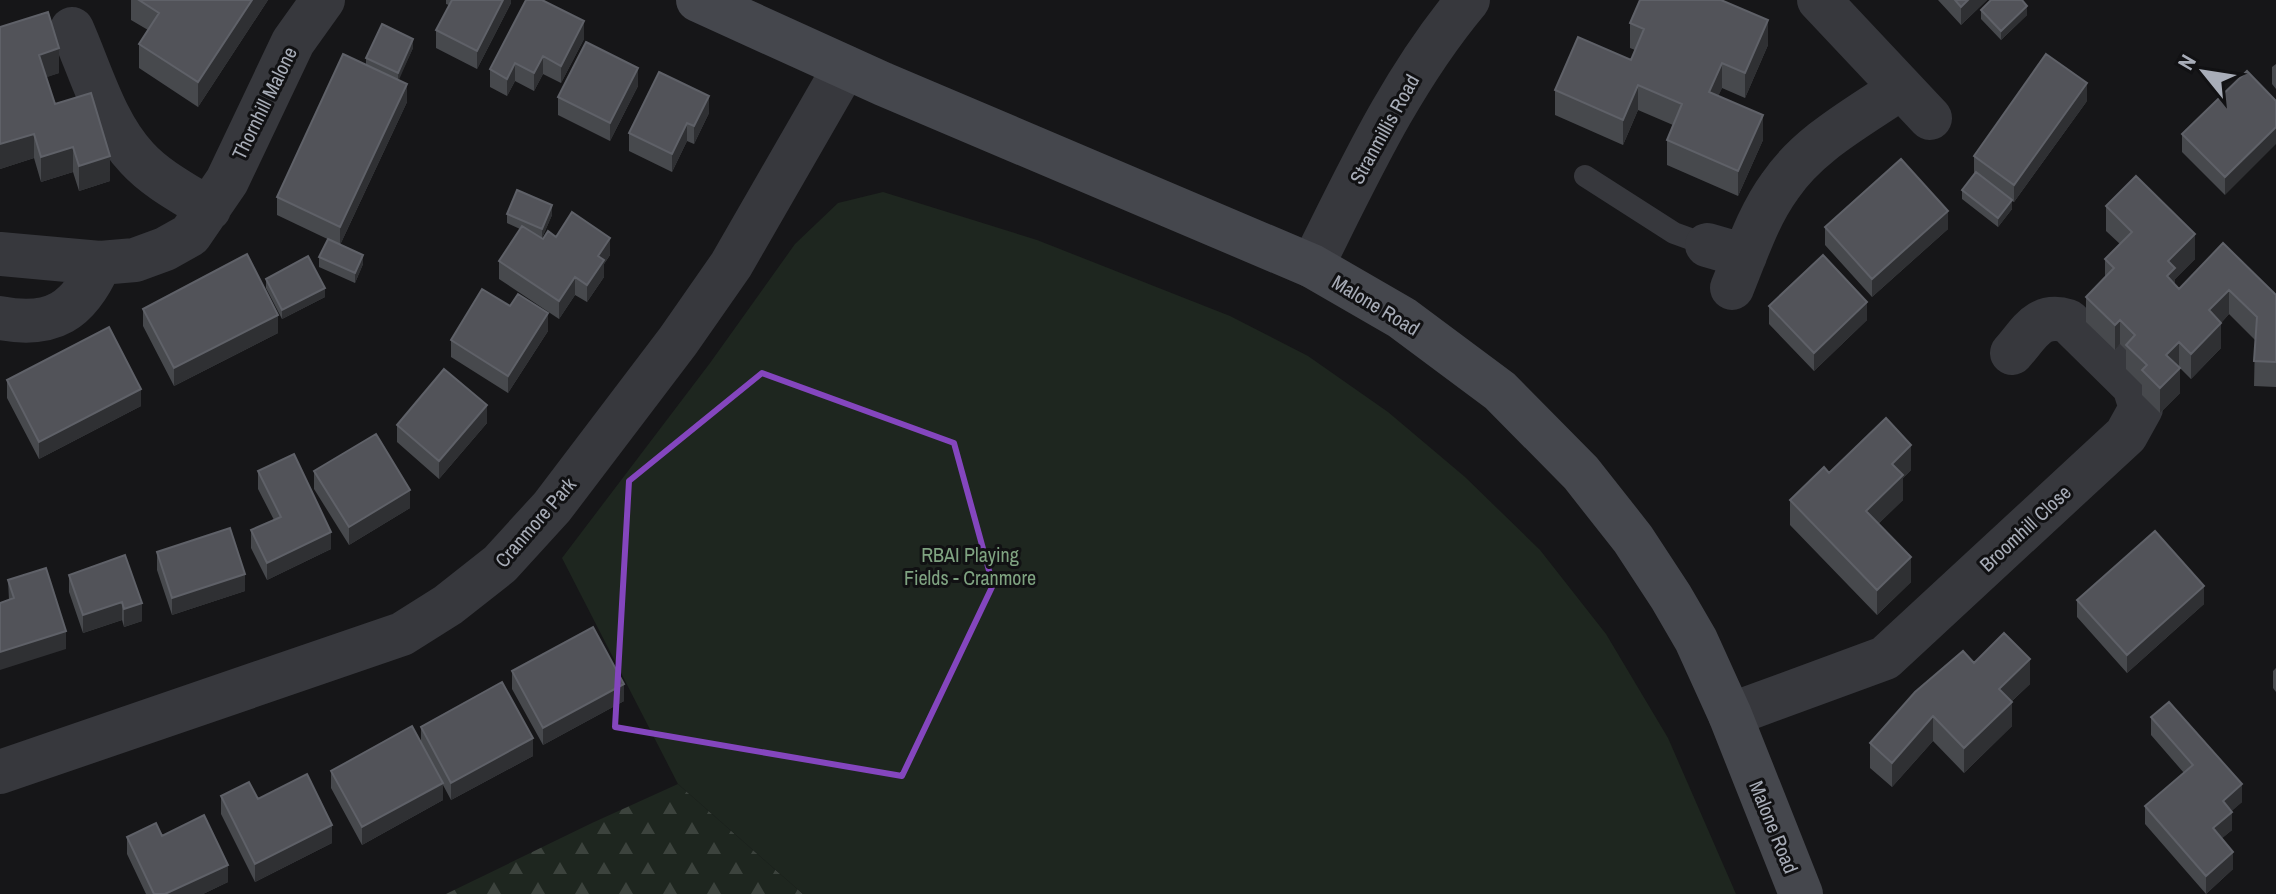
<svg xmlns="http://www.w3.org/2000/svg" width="2276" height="894" font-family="'Archivo Narrow',sans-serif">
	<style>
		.forest { fill: url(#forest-firs) }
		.park { fill: #1e261f }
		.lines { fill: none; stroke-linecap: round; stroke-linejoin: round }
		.service { stroke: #37383d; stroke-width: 22 }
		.minor { stroke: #37383d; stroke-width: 44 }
		.tertiary { stroke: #37383d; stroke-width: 44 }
		.secondary { stroke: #45474d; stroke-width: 44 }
		.wall { fill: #47494d }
		.shaded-wall { fill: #2f3033 }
		.building { fill: #525359; stroke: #5f6168; stroke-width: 2 }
		.marked { fill: none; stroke: #8446be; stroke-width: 6; stroke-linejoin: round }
		.labels { text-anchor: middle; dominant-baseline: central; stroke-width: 6; stroke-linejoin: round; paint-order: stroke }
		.street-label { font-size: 20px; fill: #a8adb8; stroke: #111113 }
		.park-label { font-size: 20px; fill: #7fa381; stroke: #111113 }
	</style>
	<defs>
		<pattern id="forest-firs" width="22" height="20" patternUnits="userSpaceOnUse" patternTransform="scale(2)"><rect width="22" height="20" fill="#1e261f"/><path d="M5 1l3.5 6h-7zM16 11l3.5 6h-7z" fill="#3c433d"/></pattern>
	</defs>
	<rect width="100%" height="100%" fill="#161618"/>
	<path class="forest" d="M678,784L803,894H446L592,823Z"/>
	<path class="park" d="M883,192L1037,240L1230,316L1308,356L1388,412L1465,477L1540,550L1606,634L1668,738L1736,894H803L678,784L562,558L710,363L795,244L838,203Z"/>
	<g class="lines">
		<path class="service" d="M1585,176L1674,233L1707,245"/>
		<path class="minor" d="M1819,0L1930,118
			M72,29C91,72 105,124 137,158C156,179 185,194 209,209
			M1707,245L1745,256
			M0,254L100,263L135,260L165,249L190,235L227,181L293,42L323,0
			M1732,288C1746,254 1758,216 1780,186C1809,143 1859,117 1901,88
			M0,318C53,328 79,311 100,263
			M1730,715L1885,658L2126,435L2141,408L2134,386L2068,321C2038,312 2030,333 2012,353"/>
		<path class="tertiary" d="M1312,266C1358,174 1401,80 1468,0
			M0,772L402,634L448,605L500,564L552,507L678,341L731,265L845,67"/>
		<path class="secondary" d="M698,0L883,84L1312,266L1402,318L1500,391L1581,473L1633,539L1671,597L1696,640L1730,715L1801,894"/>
	</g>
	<path class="wall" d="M131,0H268L198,107L139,68V44L148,30L131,20Z
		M446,0H511V3L477,69L436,48V30L449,5L446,4Z
		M1938,0H1987L1961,25Z
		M1981,10L2027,15L2001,40L1981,19Z
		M1630,23L1768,45L1745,98L1722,88L1718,96L1763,140L1738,196L1667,165V140L1673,125L1638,110L1623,145L1555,115V90L1631,60L1635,50L1630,48Z
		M0,27L59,73L46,77L55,104L110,181L79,191L73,172L41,182L34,158L0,169Z
		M584,39L561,83L543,74L534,91L515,81L507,96L490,87V69Z
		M413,48L398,80L407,102L340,245L277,215V197L366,65V58Z
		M2276,64V89L2272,84V67Z
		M2247,71L2225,195L2182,152V134Z
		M638,86L610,141L558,115V97Z
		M2087,101L2014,202L2012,201V209L1998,227L1962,199V190L1974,174V156Z
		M709,113L694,144L687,141L672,172L629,151V133Z
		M2106,206L2195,259L2175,279V284L2179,289L2223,243L2276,295V387L2254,386L2255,340L2229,314L2221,323V348L2191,379L2179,367L2180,393L2160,413L2142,395V385L2126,369V350L2120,344L2115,350L2086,322V297L2105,277V259L2120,244L2106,231Z
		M507,214L552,215L542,238L543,239L556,237L610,255L604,264V277L587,302L575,295L559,319L499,279V261L520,229L507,223Z
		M1825,227L1948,229L1872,297L1825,245Z
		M319,257L363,264L355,283L319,267Z
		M266,279L325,297L282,319L266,288Z
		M510,306L548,331L508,393L451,357V340Z
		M1769,306L1867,320L1814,371L1769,324Z
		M143,309L278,333L174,386L143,326Z
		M7,380L141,406L39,459L7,398Z
		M487,423L439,479L397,442V425Z
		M1911,470L1903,478V500L1878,524L1911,582L1877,615L1790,525V500L1829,473Z
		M258,471L331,549L267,580L251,548V530L274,520L258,489Z
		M314,471L410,508L349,545L314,489Z
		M157,552L245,591L172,615L157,570Z
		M125,555L142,621L124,627L122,620L83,633L69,592V575Z
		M8,580L66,649L9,600Z
		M2077,600L2204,604L2127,673L2077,617Z
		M1974,663L2030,684L2011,702L2012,726L1964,773L1933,741L1892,787L1870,768V743Z
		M2276,668V692L2273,688V671Z
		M512,671L624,701L543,745L512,689Z
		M2151,717L2242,802L2231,811L2232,830L2222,838L2233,869L2206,894L2145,824V806L2184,773L2151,735Z
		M421,727L533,756L451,800L443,785V800L362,845L331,788V771L421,742Z
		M221,796L258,799L332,843L255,882L221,814Z
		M162,836L228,882L203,894H146L127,854V837Z"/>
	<path class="shaded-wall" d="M252,0H268L198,107V82Z
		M503,0H511V3L477,69V51Z
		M1968,0H1987L1961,25V7Z
		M2027,6V15L2001,40V31Z
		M1768,20V45L1745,98V73Z
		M584,21V39L561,83V66Z
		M413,39V48L398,82V73Z
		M59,48V73L39,80V55Z
		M543,56V74L534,91V73Z
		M515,63V81L507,96V79Z
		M1722,63V88L1709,116V92Z
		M638,68V86L610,141V123Z
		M2087,83V101L2014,202V185Z
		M407,84V102L340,245V227Z
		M1638,85V110L1623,145V120Z
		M709,96V113L694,144V126Z
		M1763,115V140L1738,196V171Z
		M687,123V141L672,172V154Z
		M2276,127V144L2225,195V177Z
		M34,134V158L0,169V144Z
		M73,147V172L41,182V157Z
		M110,156V181L79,191V166Z
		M2012,200V209L1998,227V218Z
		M552,205V215L542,238V229Z
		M1948,211V229L1872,297V279Z
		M2195,234V259L2175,279V293L2167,301L2168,261Z
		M610,238V255L604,264V277L587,302V285L598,256Z
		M363,255V264L355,283V273Z
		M575,277V295L559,319V301Z
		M325,288V297L282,319V310Z
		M2229,290V314L2221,323V348L2191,379V354L2209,310Z
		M1867,302V320L1814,371V353Z
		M548,313V331L508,393V376Z
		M278,315V333L174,386V368Z
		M2120,320V344L2115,350V325Z
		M2179,342V367L2166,355Z
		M2180,368V393L2160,413V388Z
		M141,389V406L39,459V442Z
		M487,405V423L439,479V461Z
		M1911,445V470L1903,478V500L1866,536V511L1892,464Z
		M410,490V508L349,545V527Z
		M331,532V549L267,580V563Z
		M1911,557V582L1877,615V590Z
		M245,574V591L172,615V598Z
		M2204,586V604L2127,673V655Z
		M122,602V620L83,633V615Z
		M142,603V621L124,627V609Z
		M66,631V649L0,670V652Z
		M2030,659V684L1999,713V689Z
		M624,684V701L543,745V728Z
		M2012,702V726L1964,773V748Z
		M1933,716V741L1892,787V763Z
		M533,738V756L451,800V783Z
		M443,783V800L362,845V827Z
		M2242,784V802L2223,819V801Z
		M2232,812V830L2213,846V828Z
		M332,825V843L255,882V864Z
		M2233,852V869L2206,894V876Z
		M228,865V882L203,894H165Z"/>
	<path class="building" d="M139,0H252L198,82L139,44L159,13Z
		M452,0H503L477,51L436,30Z
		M526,0H542L584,21L561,66L543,56L534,73L515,63L507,79L490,69Z
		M1640,0H1721L1768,20L1745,73L1722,63L1709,92L1763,115L1738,171L1667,140L1682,104L1638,85L1623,120L1555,90L1578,37L1631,60L1644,29L1630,23Z
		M1955,0H1968L1961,7Z
		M1991,0H2022L2027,6L2001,31L1981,10Z
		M48,12L59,48L39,55L55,104L91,93L110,156L79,166L73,147L41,157L34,134L0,144V27Z
		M382,24L413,39L398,73L366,58Z
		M586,42L638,68L610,123L558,97Z
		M343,54L407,84L340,227L277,197Z
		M2046,54L2087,83L2014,185L1974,156Z
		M2247,71L2276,101V127L2225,177L2182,134Z
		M659,72L709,96L694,126L687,123L672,154L629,133Z
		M1901,159L1948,211L1872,279L1825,227Z
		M1976,172L2012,200L1998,218L1962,190Z
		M2136,176L2195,234L2168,261L2175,268L2167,276L2179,289L2223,243L2276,295V362L2254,361L2257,317L2229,290L2209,310L2221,323L2191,354L2179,342L2166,355L2180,368L2160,388L2142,370L2147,365L2126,345L2135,335L2120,320L2115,325L2086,297L2114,268L2105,259L2132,232L2106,206Z
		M517,190L552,205L542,229L507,214Z
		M572,212L610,238L598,256L604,260L587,285L575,277L559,301L499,261L522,226L543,239L548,231L556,237Z
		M328,239L363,255L355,273L319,257Z
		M247,254L278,315L174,368L143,309Z
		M1823,255L1867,302L1814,353L1769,306Z
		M308,256L325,288L282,310L266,279Z
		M482,289L510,306L518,294L548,313L508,376L451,340Z
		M109,327L141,389L39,442L7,380Z
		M444,369L487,405L439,461L397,425Z
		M1886,418L1911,445L1892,464L1903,475L1866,511L1911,557L1877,590L1790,500L1824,467L1829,473Z
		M376,434L410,490L349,527L314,471Z
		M294,454L331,532L267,563L251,530L281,517L258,471Z
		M230,528L245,574L172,598L157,552Z
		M2155,531L2204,586L2127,655L2077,600Z
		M125,555L142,603L124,609L122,602L83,615L69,575Z
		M46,568L66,631L0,652V603L14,598L8,580Z
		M593,627L624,684L543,728L512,671Z
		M2004,633L2030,659L1999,689L2012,702L1964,748L1933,716L1892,763L1870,743L1915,692L1963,651L1974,663Z
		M502,682L533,738L451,783L421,727Z
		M2169,702L2242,784L2223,801L2232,812L2213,828L2233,852L2206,876L2145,806L2193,765L2151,717Z
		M412,726L443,783L362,827L331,771Z
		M307,774L332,825L255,864L221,796L249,782L258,799Z
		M204,815L228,865L165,894H154L127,837L156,823L162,836Z"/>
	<path class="marked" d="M762,373L954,443L993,585L902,776L615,727L629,481Z"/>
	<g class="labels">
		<g class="street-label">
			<text transform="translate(264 103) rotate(-64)">Thornhill Malone</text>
			<text transform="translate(1384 129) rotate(-61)">Stranmillis Road</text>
			<text transform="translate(1376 305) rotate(31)">Malone Road</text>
			<text transform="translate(535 522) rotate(-49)">Cranmore Park</text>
			<text transform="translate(2025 528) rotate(-43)">Broomhill Close</text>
			<text transform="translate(1774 827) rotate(68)">Malone Road</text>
		</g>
		<g class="park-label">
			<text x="970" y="554">RBAI Playing<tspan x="970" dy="23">Fields - Cranmore</tspan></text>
		</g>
	</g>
	<g transform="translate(2204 72) rotate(300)" stroke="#111113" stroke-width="6" paint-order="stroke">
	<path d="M0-6L14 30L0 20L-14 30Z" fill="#a8adb8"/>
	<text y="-12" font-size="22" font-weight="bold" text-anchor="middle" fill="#a8adb8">N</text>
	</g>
</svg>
